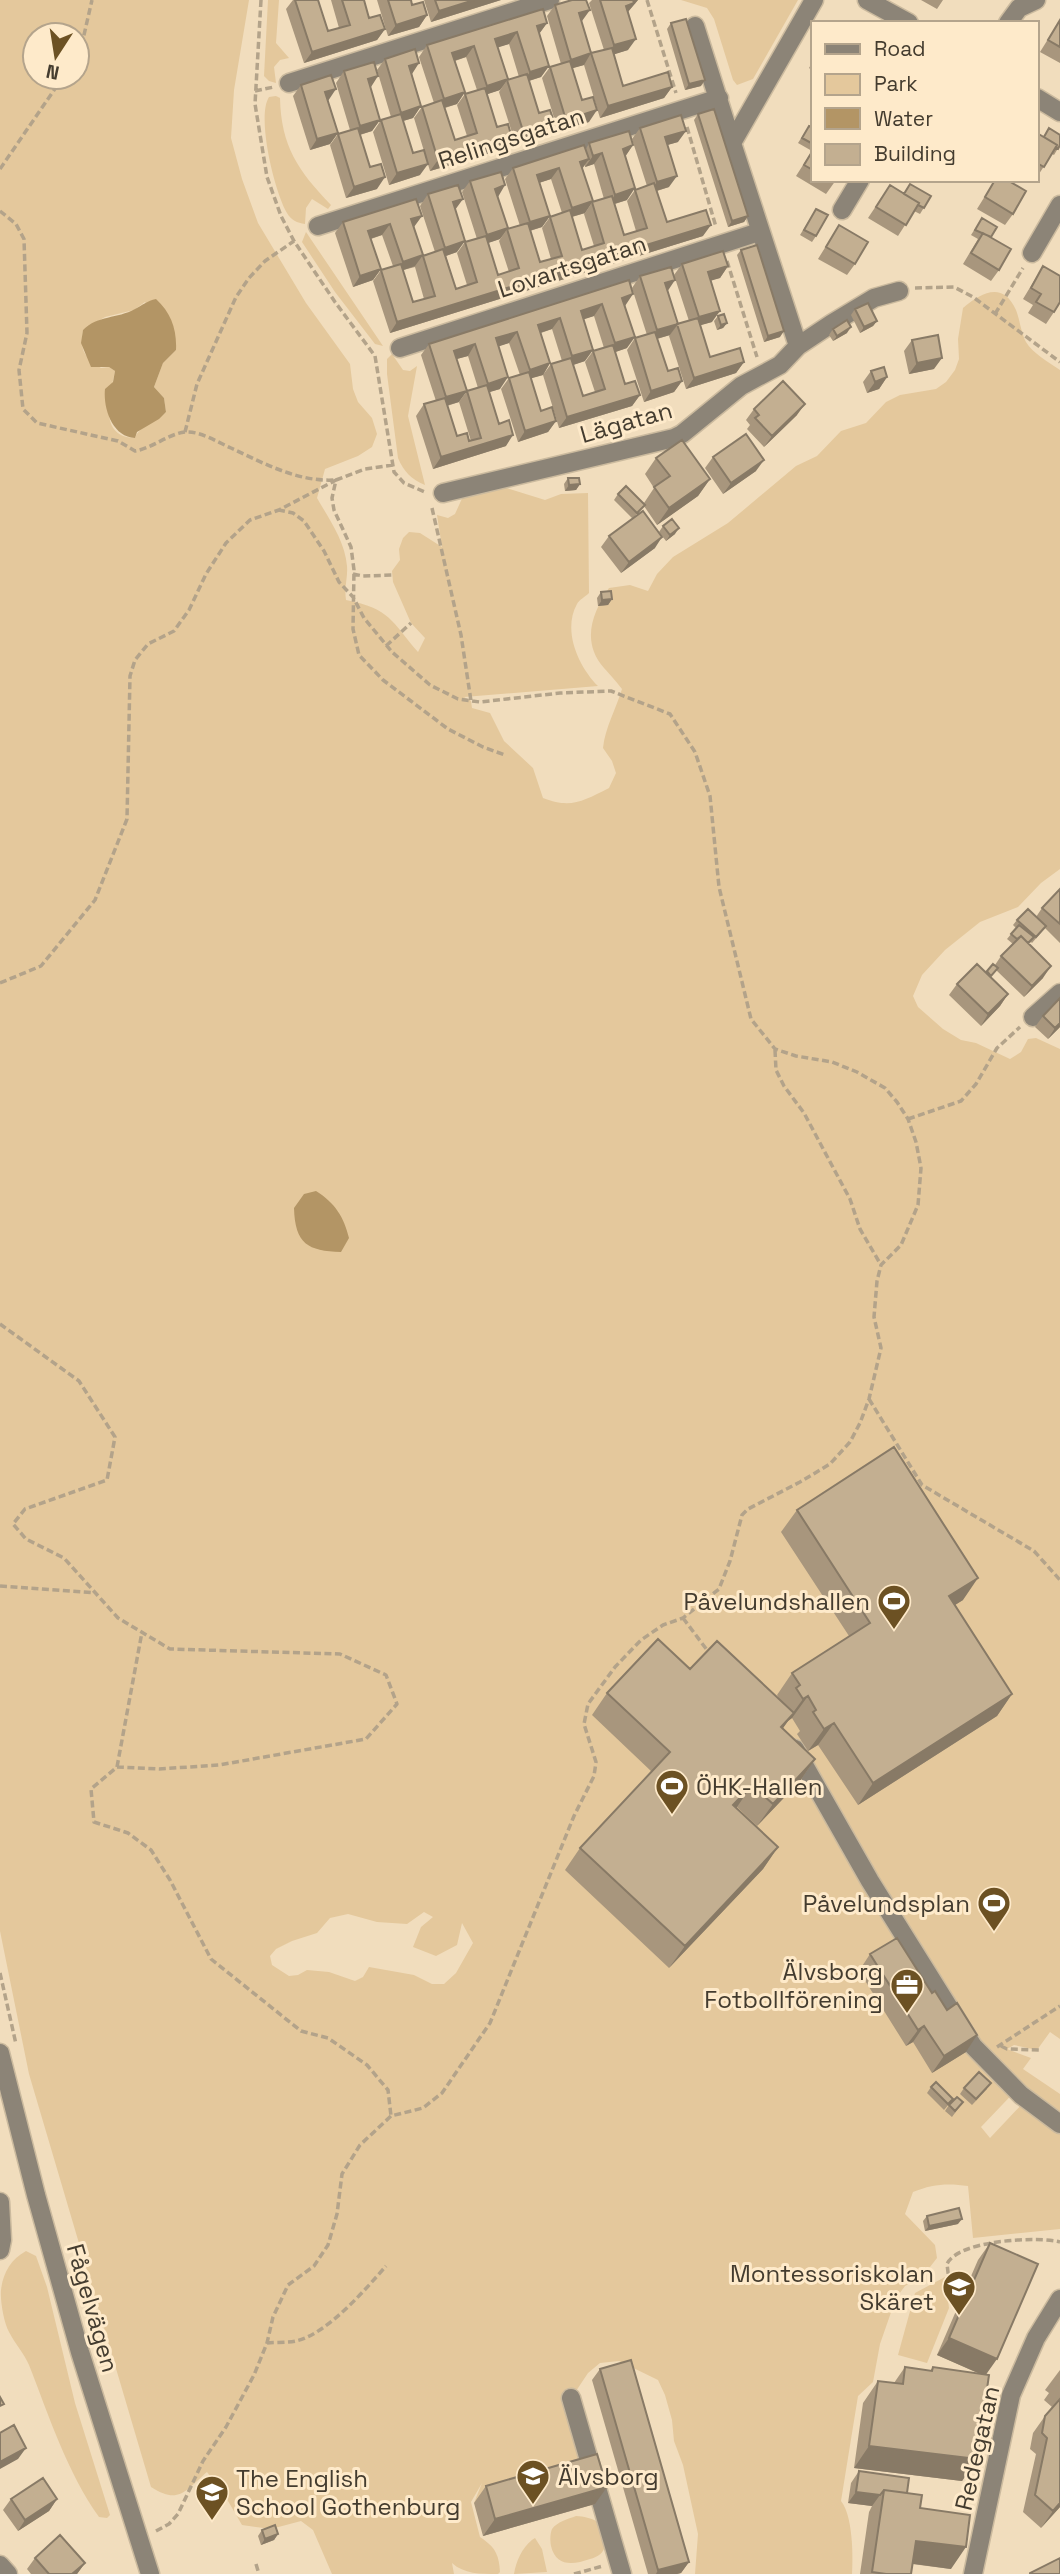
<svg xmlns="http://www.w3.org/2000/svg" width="1060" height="2574" font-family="'Space Grotesk',sans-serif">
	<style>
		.green { fill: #e4c89c; fill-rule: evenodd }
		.water { fill: #b39565 }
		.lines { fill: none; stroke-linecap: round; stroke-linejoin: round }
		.minor-casing { stroke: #cbba9e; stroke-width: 21 }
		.path { stroke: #b3a38a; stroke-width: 3.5; stroke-dasharray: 7 3.5; stroke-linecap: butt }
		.minor { stroke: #8c8477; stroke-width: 18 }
		.wall { fill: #a8967d; fill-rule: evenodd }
		.shaded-wall { fill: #887a66 }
		.building { fill: #c3af91; stroke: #887a66; stroke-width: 2 }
		.labels { text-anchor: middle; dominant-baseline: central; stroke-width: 6; stroke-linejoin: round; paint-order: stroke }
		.street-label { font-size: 24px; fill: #443c2f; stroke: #feeaca }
		.poi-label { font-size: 24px; fill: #443c2f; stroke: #feeaca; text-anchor: end }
	</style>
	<rect width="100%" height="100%" fill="#f1ddbd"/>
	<path class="green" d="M0,0H249L234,90L231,138L242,179L258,223L306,303L350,364L353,389L358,402L372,418L377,434L372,447L358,456L325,469L317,498C329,519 345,541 347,566C348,578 344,586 346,600C391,609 391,621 418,652L425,638L411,623L393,582L392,571L400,560L399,549L403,538L409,532L420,533L442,547L437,515L448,518L455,514L465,492L494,484L545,500L561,494L588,493L589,593C586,596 579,600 577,604C562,631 579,667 598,686L464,697L471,701L472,708L490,713L504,741L533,768L543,798C571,809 583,801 609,788L616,773L612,761L603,748C605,728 616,709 622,689C616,681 611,676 604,668C581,642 592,613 609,588L630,585L648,591L657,574L673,557L728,523L796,466L817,456L841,431L866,423L886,402L900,395L936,389L946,382L955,370L959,359L958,339L963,308C982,292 1003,281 1016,310C1020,320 1021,333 1026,342C1032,353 1050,363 1060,370V869L1041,883L1018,907L980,922L945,950L922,975L913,996L918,1007L943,1029L961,1040L976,1043L1010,1059L1021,1052L1028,1039L1036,1038L1060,1049V2039L1050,2032L1037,2050L1014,2045L1007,2049L1031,2058L1023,2069L1060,2094V2114L1021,2085L981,2127L990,2138L1023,2103L1060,2133V2229L973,2238L968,2186C948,2183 932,2184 913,2192L905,2214L935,2245L937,2258L923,2276L905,2286L896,2298L880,2344L873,2382L858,2396L841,2501C853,2516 853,2555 852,2574H695L698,2534L683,2465L674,2441L672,2420L665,2395L658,2380L619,2361L600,2363L588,2373L576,2391L586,2471L474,2503L482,2483L471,2502L480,2537C495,2547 499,2554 500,2572L498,2574C480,2574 464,2574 452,2563L454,2574H332L313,2530L301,2521L271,2529L242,2525L228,2501L207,2472C185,2491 179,2505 151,2487L29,2074L0,1931ZM35,35H77V77H35ZM145,302L176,350L163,363L154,387L164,398L166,412C157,421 139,426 135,438C96,437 111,393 115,371L109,367L101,368C84,355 80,353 83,330L105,317L134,310ZM424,1912L433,1917L421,1927L413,1947L436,1956L457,1945L462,1923L473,1943L456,1973L444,1984H432L414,1975L369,1967L363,1977L355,1981L329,1972L307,1970L298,1975L289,1976L272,1965L270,1956L276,1949L292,1941L317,1933L330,1918L348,1914L377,1922L407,1924Z
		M268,0H279L276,43L289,58L280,60L274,67L276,83L269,81L264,76Z
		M681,0H798L753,79L737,85L733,80L714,19L707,8Z
		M276,96L280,98C281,146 298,171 331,205L328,209L312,199L306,208L305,224C297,223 291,220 287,213C275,193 256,117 269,97Z
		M306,232L383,346L375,344L335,292L302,242Z
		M392,354L403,370L410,371L417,366L408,416L425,485C411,479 404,472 398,458L387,374V359Z
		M26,2251L36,2256L47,2287L75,2403L110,2515L107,2518L99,2517C67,2472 49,2416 29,2365C24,2353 15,2344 9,2332C4,2323 0,2301 1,2290C3,2273 11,2259 26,2251Z
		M945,2277L949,2308L927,2363L898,2355L915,2293Z
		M576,2516C594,2517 609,2524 605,2545C604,2553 598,2557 590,2559C573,2565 556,2567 551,2546C550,2541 550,2534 552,2529C557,2522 568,2519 576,2516Z
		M535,2538L542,2549L547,2572L514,2574C516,2561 523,2545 535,2538Z"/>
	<path class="water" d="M156,299C171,313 177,329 176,350L163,363L154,387L164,398L166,412L159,419L137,432L135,438C112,437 103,408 105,389L113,382L115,371L109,367H91L81,343L83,330C98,315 117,319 135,309C143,305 147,301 156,299Z
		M316,1191C335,1203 344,1217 349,1238L341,1252C308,1251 295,1244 294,1208L304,1194Z"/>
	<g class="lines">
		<defs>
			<path id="minor" d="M867,0L909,23
				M1008,23L1019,8L1036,0
				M695,26L732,143
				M289,83L550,0
				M1037,98L1060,112
				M842,210L860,180
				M318,226L719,98
				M1032,253L1060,205
				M798,346L732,143L814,0
				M400,348L759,232
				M443,493L674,438L682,434L741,386L780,365L798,346L831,324L874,298L899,291
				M1033,1017L1060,993
				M795,1749L870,1881L973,2046L1021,2095L1060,2124
				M0,2053L36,2195L80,2352L150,2574
				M0,2202L2,2240L0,2250
				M571,2398L622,2574
				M0,2565L8,2574
				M973,2574L1011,2395L1036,2338L1060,2299"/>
		</defs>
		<use href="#minor" class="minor-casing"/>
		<path class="path" d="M261,0L255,104L267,177L281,216L294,241L335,302L375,356L394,472L404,483L425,492
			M647,0L676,93
			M77,55L81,48L92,0
			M255,91L274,87
			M687,127L716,227
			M0,169L63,77
			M0,211L16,224L24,239L27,333L19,370L23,409L37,423L118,441L135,451C153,448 168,434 185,432C201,431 217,442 231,448C263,463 298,482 334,480
			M727,261L757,357
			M915,288L954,287L973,297L1060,362
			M995,314L1023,268
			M185,432L197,384L236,297L249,278L265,261L294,241
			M393,465L365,469L336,480L332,498L334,510L351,547L354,570L353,629L359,655L383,680L448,729L483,747L505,755
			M432,508L461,635L471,701
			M353,574L363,576L393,575
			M386,646L411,623
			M0,983L41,966L95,900L127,819L130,676L135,660L148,644L174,631L189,610L206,574L226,543L250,520L279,510L336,480
			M775,1050L776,1070L784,1086L804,1113L836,1173L850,1199L860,1229L881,1265
			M908,1119L961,1101L976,1084L997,1048L1020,1027
			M0,1324L79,1381L115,1437L107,1480L25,1509L13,1524L26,1539L64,1558L118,1618L170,1649L340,1654L386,1675L397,1704L366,1739L219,1765L159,1769L117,1767L91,1789L94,1822L128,1833L151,1850L170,1880L211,1959L301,2031L328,2038L367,2065L388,2090L391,2116
			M869,1399L922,1485L1034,1551L1060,1580
			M0,1586L96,1593
			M683,1618L710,1654
			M117,1767L142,1632
			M0,1973L16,2044
			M1001,2046L1007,2049L1040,2050
			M997,2047L1060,2006
			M952,2305L947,2264C958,2240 1038,2236 1060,2242
			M267,2343C276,2342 287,2343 296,2341C327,2334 365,2290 386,2266
			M156,2531L169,2524L178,2514L203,2461L226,2427L254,2375L267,2343L273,2317L288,2285L314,2266L328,2245L337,2214L342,2174L360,2145L391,2116L423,2108L442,2093L490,2023L574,1816L594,1776L596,1762L584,1724L588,1704L615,1667L641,1640L663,1625L683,1618L719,1589L730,1561L742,1515L748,1509L800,1482L830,1464L850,1442L860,1423L869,1399L881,1348L874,1317L877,1281L881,1265L901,1245L918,1205L921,1168L916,1142L908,1119L897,1102L885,1088L857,1072L832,1062L796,1056L775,1049L751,1019L719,887L710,796L695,752L670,714L611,691L560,693L480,702L458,699L430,685L392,652L364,618L353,597L339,582L324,551L304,521L293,513L279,510
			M256,2564L259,2574
			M574,2574L603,2566"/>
		<use href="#minor" class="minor"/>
	</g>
	<path class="wall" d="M293,0H295L328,31L339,28L331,0H364L369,18L385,29L377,40L304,63L286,9Z
		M377,0H411L412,5L427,15L419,27L388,36Z
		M424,0H501L431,22Z
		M592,0H638L628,12V50L614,54L623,86L672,87L664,98L600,118L584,65L572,68L589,122L558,131L542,78L550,67L561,64L547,16L555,5L581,21L591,53L604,50L589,3Z
		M921,0H943L937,9Z
		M1060,20V63L1040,52Z
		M547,23L539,34L549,66L541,77L529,81L539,113L555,124L547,135L516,145L499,92L507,80L519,77L509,44L497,47L508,79L500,90L487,94L504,149L430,171L414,118L422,107L434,103L419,57L427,45ZM466,57L477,90L465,94L457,105L467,136L455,140L445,108L457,104L465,92L455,61Z
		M671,23L701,86L685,90L667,29Z
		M385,59L412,74L421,106L413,118L403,121L420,175L389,185L373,132L381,120L391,117L377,70Z
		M813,61V71L809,68Z
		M344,71L370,87L380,120L372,131L360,135L377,189L346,198L330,145L338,134L350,130L336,83Z
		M301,85L328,101L338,133L330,144L310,150L293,96Z
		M698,114L748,216L744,222L728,227L694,120Z
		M809,126L813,128V180H836L826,194L796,176L812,151L798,143Z
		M640,128L678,142L667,145L669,187L657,191L667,222L703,236L390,333L373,281L381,270L393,266L382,235L371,239L381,269L373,280L353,287L335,233L343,222L416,199L414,227L423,255L435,252L420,206L428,194L455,210L457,252L446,256L456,289L467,285L457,253L465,242L477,239L462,192L470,181L498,197L508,228L500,239L488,243L498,275L509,272L499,241L507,229L520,226L505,179L513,168L586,149L589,143L633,145L625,156L627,200L615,204L624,235L636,231L627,201L635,190L647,186L632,139ZM594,164L604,199L592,202L584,214L594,246L582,250L572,217L585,213L593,201L582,169L585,165V167ZM551,179L562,213L550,217L542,228L551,259L540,262L530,231L542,227L550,216L539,183ZM415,267L424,299L413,302L403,270Z
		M1049,128L1060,145L1054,155L1052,154L1037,177V133L1043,137Z
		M995,180H1007L1013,214L1005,225L977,209Z
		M910,184L931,196L920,214L914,211L898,236L868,218L890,185L904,193Z
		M816,209V236L812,242L800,235Z
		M982,218L991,237L999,270L991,281L963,264L978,239L971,235Z
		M839,225L855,264L847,275L818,259Z
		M741,250L780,337L764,342L737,255Z
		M682,264L728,266L720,278L711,280L712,322L700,325L710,357L744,362L736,373L686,389L669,336L677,324L689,321L674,275Z
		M1043,266L1054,312L1046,324L1028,313L1033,305L1023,299Z
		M640,276L668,291L670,335L657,339L668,371L682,381L674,392L644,402L627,350L635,338L647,335L632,288Z
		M629,280L625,306L627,348L615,352L625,384L640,395L632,406L559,428L543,375L551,364L562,361L552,329L541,333L550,363L543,375L531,378L541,411L556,421L548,432L518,442L501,389L509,378L520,375L509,343L498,346L500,389L489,392L506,446L433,469L416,416L424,404L436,401L421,355L429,344ZM594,316L604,348L593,351L585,362L595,392L583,396L573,365L585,361L583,319ZM468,356L478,388L467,391L459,402L471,441H469L457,436L447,406L459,402L456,359Z
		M855,309L877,321L873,326L860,333L851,315Z
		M718,316L727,323L723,328L717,330L714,321Z
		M833,329L847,333L833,341L829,335Z
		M912,340L934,369L909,374L904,351Z
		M871,371L887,377L879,389L867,393L863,382Z
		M754,409L797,415L764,447L747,429L750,425L746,420Z
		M713,457L756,471L723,494L705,468Z
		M656,458L710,479L698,496L657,525L644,506L633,518L655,548L621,573L601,547L609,536L633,519L614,500L618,494L644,503L654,488L645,474Z
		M568,478L580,484L576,490L565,491L564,484Z
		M663,526L675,534L666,541L659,532Z
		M601,592L612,599L608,605L598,606L597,598Z
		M1060,889V943L1045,928L1032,943L1031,942L1029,944L1043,978L1024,997L996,970L991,977L1008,994L1000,1006L981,1026L949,995L957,984L986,973L993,964L995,965L1001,956L1013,944L1007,939L1016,928L1013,925L1017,920L1036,917L1042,908Z
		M1043,1016L1060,1027L1048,1039L1035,1027Z
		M797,1510L963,1600L955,1605L1012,1694L997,1716L858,1805L818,1745L808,1751L797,1734L800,1731L792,1718L788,1721L783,1728L815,1759L800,1781L757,1826L737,1807L736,1808L778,1847L763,1869L669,1968L565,1870L580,1848L652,1772L592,1715L607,1693L690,1669L781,1702L777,1695L792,1673L849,1636L781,1532Z
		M870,1954L966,2052L932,2073L913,2042L906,2046L859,1971Z
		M931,2087L949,2104L944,2110L927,2093Z
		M964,2088L987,2089L972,2105L960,2094Z
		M963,2102L952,2117L945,2111L949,2105Z
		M927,2216L958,2224L925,2231L923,2221Z
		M990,2243L986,2375L977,2459L962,2481L854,2468L863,2403L878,2381L894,2383L905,2367L930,2371L933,2367L980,2374L937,2355L978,2260Z
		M600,2369L689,2562L681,2573L677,2574H648L592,2380Z
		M1060,2370V2507L1041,2528L1023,2512L1036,2454L1030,2449L1033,2433L1045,2416L1052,2407L1044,2400L1049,2393L1045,2390Z
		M859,2471L907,2493L920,2508L951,2569L912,2564L911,2574H860L869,2512L872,2506L848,2503L851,2483Z
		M486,2486L595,2504L483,2536L474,2503Z
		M11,2499H57L49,2511L18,2531L3,2510Z
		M262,2530L278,2534L274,2540L261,2545L258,2536Z
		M35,2558L85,2563L77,2574H31L27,2569Z"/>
	<path class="shaded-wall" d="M474,0H501L431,22L439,11Z
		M630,0H638L626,14L618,17Z
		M590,10L582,21L579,13Z
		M427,15L419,27L388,36L396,25Z
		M547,23L539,34L537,26Z
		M385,29L377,40L304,63L312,52Z
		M517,32L509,44L487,51L495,39Z
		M636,39L628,50L606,57L614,45Z
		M474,46L466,57L444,64L452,53Z
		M591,53L584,65L563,71L571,60Z
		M419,63L412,74L409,66Z
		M549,66L541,77L522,83L530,72Z
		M378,76L371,87L368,79Z
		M508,79L500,90L479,97L487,86Z
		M705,80L701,86L685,90L689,84Z
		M672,87L664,98L600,118L608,106Z
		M336,89L328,101L325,92Z
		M465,92L457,104L436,110L444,99Z
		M421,106L413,118L393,124L401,113Z
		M597,110L589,122L558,131L566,120Z
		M380,120L372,131L352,137L360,126Z
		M555,124L547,135L516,145L524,134Z
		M686,131L678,142L657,148L665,137Z
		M338,133L330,144L310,150L317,139Z
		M512,138L504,149L430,171L438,160Z
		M633,145L625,157L623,149Z
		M602,153L594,164L585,167L593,156Z
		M589,159L581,170L580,162Z
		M428,164L420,175L389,185L397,173Z
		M559,168L551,179L529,186L537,175Z
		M677,176L669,187L649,193L657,182Z
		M385,177L377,189L346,198L354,187Z
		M505,185L498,197L495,189Z
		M635,188L627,200L607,206L615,195Z
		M463,199L455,210L453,202Z
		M593,201L585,213L564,219L572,208Z
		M422,216L414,227L411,219Z
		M550,216L542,227L522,233L530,222Z
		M748,216L744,222L728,227L732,221Z
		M390,224L382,235L360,242L368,231Z
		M711,225L703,236L390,333L397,322Z
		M508,228L500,239L479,246L487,235Z
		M465,241L457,252L437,259L445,248Z
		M423,255L415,266L395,273L403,262Z
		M728,266L720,278L700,284L708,272Z
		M381,269L373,280L353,287L360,276Z
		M675,280L667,292L665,283Z
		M633,294L625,306L614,309L622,298Z
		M602,304L594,316L573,323L581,311Z
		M720,311L712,322L691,328L699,317Z
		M560,318L552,329L530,336L538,325Z
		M877,321L873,326L860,333L864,327Z
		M727,323L723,328L717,330L721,325Z
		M678,324L670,335L649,341L657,330Z
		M851,327L847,333L833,341L837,336Z
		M784,331L780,337L764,342L768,336Z
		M517,332L509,343L488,350L496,338Z
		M635,337L627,348L607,355L615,343Z
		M475,344L468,356L446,362L454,351Z
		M593,350L585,361L564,368L572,356Z
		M942,358L934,369L909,374L917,363Z
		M744,362L736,373L686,389L694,378Z
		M550,363L543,375L522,381L530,370Z
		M508,377L500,389L480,395L488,384Z
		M887,377L879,389L867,393L875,382Z
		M682,381L674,392L644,402L651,391Z
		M467,391L459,402L438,408L446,397Z
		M640,395L632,406L559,428L567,417Z
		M805,404L797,415L764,447L772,436Z
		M556,421L548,432L518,442L525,431Z
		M513,435L506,446L433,469L441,457Z
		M764,460L756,471L723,494L731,483Z
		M710,479L698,496L657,525L669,508Z
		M580,484L576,490L565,491L569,485Z
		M679,528L675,534L666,541L670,535Z
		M662,537L655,548L621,573L629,562Z
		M612,599L608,605L598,606L602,600Z
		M1051,966L1043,978L1024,997L1032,986Z
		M1008,994L1000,1006L981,1026L988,1014Z
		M1060,1023V1027L1048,1039L1055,1028Z
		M978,1578L963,1600L934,1618L949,1596Z
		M1012,1694L997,1716L858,1805L873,1783Z
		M808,1696L792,1718L788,1721L778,1735L781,1727L792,1714L803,1699Z
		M834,1723L818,1745L808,1751L824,1729Z
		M815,1759L800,1781L757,1826L773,1804Z
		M752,1785L737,1807L718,1827L733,1805Z
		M778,1847L763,1869L669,1968L685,1946Z
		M924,2026L913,2042L906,2046L918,2030Z
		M977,2035L966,2052L932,2073L944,2056Z
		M962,2219L958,2224L925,2231L929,2226Z
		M949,2338L997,2359L985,2376L937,2355Z
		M869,2446L977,2459L962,2481L854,2468Z
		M26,2448L18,2459L0,2469V2462Z
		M607,2487L595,2504L483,2536L495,2519Z
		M856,2492L880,2495L872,2506L848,2503Z
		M57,2499L49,2511L18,2531L25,2520Z
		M1060,2503V2507L1041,2528L1053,2511Z
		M278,2534L274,2540L261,2545L265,2539Z
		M916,2541L966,2547L951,2569L900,2562Z
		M689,2562L681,2573L677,2574H656L658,2570Z
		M85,2563L77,2574H72Z"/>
	<path class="building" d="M295,0H318L328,31L350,25L342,0H364L369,18L380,15L385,29L312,52Z
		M388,0H411L412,5L423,2L427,15L396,25Z
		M435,0H474L439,11Z
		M572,0H586L590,10L579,13L591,53L612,48L623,86L668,72L672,87L608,106L591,53L571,60L555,5Z
		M600,0H633L634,3L626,6L636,39L614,45Z
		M543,9L547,23L537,26L549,66L530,72L517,32L495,39L508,79L487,86L474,46L452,53L465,92L444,99L427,45Z
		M686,19L705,80L689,84L671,23Z
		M1060,20V47L1048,40Z
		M415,49L419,63L409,66L421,106L401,113L385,59Z
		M570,61L582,100L593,97L597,110L566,120L550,67Z
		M374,62L378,76L368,79L380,120L360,126L344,71Z
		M527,74L539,113L550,110L555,124L524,134L507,80Z
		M331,75L336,89L325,92L338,133L317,139L301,85Z
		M485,88L497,127L508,124L512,138L438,160L422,107L442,100L455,140L477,133L465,94Z
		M714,109L748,216L732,221L698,114Z
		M401,114L413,153L424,150L428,164L397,173L381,120Z
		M681,115L686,131L665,137L677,176L657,182L640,128Z
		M809,126L813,128V144L802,138Z
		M358,128L370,167L381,164L385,177L354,187L338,134Z
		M1049,128L1060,135V145L1058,149L1056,148L1057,145L1044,137Z
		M629,131L633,145L623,149L635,188L615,195L602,153L593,156L589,143Z
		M1037,133L1057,145L1044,167L1037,163Z
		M584,145L589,159L580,162L593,201L572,208L559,168L537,175L550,216L530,222L513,168Z
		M813,150V170L804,165Z
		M501,172L505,185L495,189L508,228L487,235L470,181Z
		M995,180H1007L1026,191L1013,214L985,197Z
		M654,183L667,222L706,210L711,225L397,322L381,270L401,264L413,302L435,296L423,256L443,249L456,289L477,282L465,242L486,236L498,275L519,268L507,229L528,223L540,262L562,256L550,217L570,210L582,250L604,243L592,202L612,196L624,235L647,228L635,190Z
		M910,184L931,196L924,208L918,205L919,203L904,194Z
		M458,185L463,199L453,202L465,241L445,248L428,194Z
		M890,185L919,203L906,225L876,207Z
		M416,199L422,216L411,219L423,255L403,262L390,224L368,231L381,269L360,276L343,222Z
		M816,209L828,215L816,236L804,230Z
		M982,218L997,227L991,237L975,230Z
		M839,225L868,242L855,264L826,247Z
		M983,233L1011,249L999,270L971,253Z
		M757,245L784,331L768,336L741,250Z
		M723,251L728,266L708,272L720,311L699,317L682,264Z
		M1043,266L1060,276V302L1054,312L1036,302L1041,294L1031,288Z
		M671,267L675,280L665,283L678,324L657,330L640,276Z
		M629,280L633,294L622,298L635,337L615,343L602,304L581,311L593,350L572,356L560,318L538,325L550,363L530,370L517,332L496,338L508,377L488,384L475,344L454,351L467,391L446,397L429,344Z
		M868,303L877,321L864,327L855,309Z
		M724,314L727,323L721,325L718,316Z
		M698,318L710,357L740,348L744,362L694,378L677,324Z
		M847,320L851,327L837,336L833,329Z
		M655,332L668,371L678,368L682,381L651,391L635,338Z
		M938,335L942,358L917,363L912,340Z
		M613,345L625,384L635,381L640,395L567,417L551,364L571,358L583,396L605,389L593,351Z
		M884,367L887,377L875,382L871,371Z
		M529,372L541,411L552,407L556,421L525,431L509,378Z
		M783,381L805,404L772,436L755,418L759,415L754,409Z
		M487,385L499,424L509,420L513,435L441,457L424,404L445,398L457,436L467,433L469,441L481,438L467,391Z
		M746,434L764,460L731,483L713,457Z
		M682,440L710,479L669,508L654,487L670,476L656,458Z
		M568,478H579L580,484L569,485Z
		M626,486L645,505L637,513L618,494Z
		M643,511L662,537L629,562L609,536Z
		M672,519L679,528L670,535L663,526Z
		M611,591L612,599L602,600L601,592Z
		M1060,889V924L1042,908Z
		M1028,909L1046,926L1036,937L1017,920Z
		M1019,925L1034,937L1028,943L1021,936L1017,939L1011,934Z
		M1021,936L1051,966L1032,986L1001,956Z
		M977,964L1008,994L988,1014L957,984Z
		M993,964L998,968L991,976L987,971Z
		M1060,998V1023L1055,1028L1043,1016Z
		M894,1447L978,1578L949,1596L1012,1694L873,1783L834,1723L824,1729L813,1712L816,1710L808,1696L803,1699L796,1688L800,1685L792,1673L870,1623L797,1510Z
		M658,1639L690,1669L717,1641L794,1713L781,1727L815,1759L773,1804L752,1785L733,1805L778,1847L685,1946L580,1848L670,1752L607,1693Z
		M897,1938L932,1993L935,1991L947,2010L957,2003L977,2035L944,2056L924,2026L918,2030L870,1954Z
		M979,2072L991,2083L976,2099L964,2088Z
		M936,2082L953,2099L948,2104L931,2087Z
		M957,2097L963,2102L955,2111L949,2105Z
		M959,2208L962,2219L929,2226L927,2216Z
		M990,2243L1038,2264L997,2359L949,2338Z
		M631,2360L689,2562L658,2570L600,2369Z
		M905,2367L932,2371L933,2367L989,2375L977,2459L869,2446L878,2381L903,2384Z
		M0,2397L4,2404L0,2406Z
		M1060,2399V2503L1053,2511L1035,2495L1047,2438L1042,2433L1045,2416Z
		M14,2425L26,2448L0,2462V2433Z
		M597,2454L607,2487L495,2519L486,2486Z
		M859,2471L909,2478L907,2493L884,2490L880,2495L856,2492Z
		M43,2478L57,2499L25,2520L11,2499Z
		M884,2490L922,2495L920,2508L970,2515L966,2547L916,2541L911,2574H886L872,2572Z
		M275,2525L278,2534L265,2539L262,2530Z
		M60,2535L85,2563L72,2574H49L35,2558Z
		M1060,2558V2574H1030V2573Z"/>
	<defs>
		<symbol id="stadium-pin" viewBox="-11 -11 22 30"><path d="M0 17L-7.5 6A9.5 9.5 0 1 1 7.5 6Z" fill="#6c5123" stroke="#feeaca"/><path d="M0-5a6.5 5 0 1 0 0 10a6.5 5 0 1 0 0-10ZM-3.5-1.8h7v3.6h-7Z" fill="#fff"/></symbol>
		<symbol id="office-pin" viewBox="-11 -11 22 30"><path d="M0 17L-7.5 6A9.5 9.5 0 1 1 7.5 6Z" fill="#6c5123" stroke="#feeaca"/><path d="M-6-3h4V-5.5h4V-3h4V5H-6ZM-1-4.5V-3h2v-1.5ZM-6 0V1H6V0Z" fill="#fff"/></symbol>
		<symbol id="school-pin" viewBox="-11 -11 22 30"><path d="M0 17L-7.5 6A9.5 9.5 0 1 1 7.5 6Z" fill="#6c5123" stroke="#feeaca"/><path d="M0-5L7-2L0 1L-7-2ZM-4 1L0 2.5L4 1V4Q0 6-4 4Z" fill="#fff"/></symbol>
	</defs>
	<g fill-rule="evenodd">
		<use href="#stadium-pin" x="875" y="1582" width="38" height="52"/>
		<use href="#stadium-pin" x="653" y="1767" width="38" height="52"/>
		<use href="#stadium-pin" x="975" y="1884" width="38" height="52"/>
		<use href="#office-pin" x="888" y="1966" width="38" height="52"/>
		<use href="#school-pin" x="940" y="2268" width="38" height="52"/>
		<use href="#school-pin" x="514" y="2457" width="38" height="52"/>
		<use href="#school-pin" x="193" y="2473" width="38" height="52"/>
	</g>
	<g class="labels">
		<g class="street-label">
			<text transform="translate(511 138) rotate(-18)">Relingsgatan</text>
			<text transform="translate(572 266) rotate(-18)">Lovartsgatan</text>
			<text transform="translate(626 422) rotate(-16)">Lägatan</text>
			<text transform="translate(93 2308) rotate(74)">Fågelvägen</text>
			<text transform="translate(977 2448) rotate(-77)">Redegatan</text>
		</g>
		<g class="poi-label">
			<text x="870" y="1601">Påvelundshallen</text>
			<text x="696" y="1786" text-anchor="start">ÖHK-Hallen</text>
			<text x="970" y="1903">Påvelundsplan</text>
			<text x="883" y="1971">Älvsborg<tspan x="883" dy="28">Fotbollförening</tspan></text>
			<text x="934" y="2273">Montessoriskolan<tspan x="934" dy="28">Skäret</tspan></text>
			<text x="558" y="2476" text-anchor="start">Älvsborg</text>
			<text x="236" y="2478" text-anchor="start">The English<tspan x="236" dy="28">School Gothenburg</tspan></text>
		</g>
	</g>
	<rect x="811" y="21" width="228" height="161" fill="#feeaca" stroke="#b4a48c" stroke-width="2"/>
	<rect x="825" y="44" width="35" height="10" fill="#8c8477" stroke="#b4a48c" stroke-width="2"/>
	<text x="874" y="56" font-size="21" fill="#443c2f">Road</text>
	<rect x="825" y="74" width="35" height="21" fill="#e4c89c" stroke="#b4a48c" stroke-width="2"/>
	<text x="874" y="91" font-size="21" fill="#443c2f">Park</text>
	<rect x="825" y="108" width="35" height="21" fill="#b39565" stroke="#b4a48c" stroke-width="2"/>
	<text x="874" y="126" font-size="21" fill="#443c2f">Water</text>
	<rect x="825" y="144" width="35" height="21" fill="#c3af91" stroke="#b4a48c" stroke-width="2"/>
	<text x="874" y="161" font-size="21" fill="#443c2f">Building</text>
	<g transform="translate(56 56) rotate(192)"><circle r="33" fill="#feeaca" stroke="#b4a48c" stroke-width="2"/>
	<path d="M0-5L12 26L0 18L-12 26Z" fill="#6c5123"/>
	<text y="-10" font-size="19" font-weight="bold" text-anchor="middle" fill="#443c2f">N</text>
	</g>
</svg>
